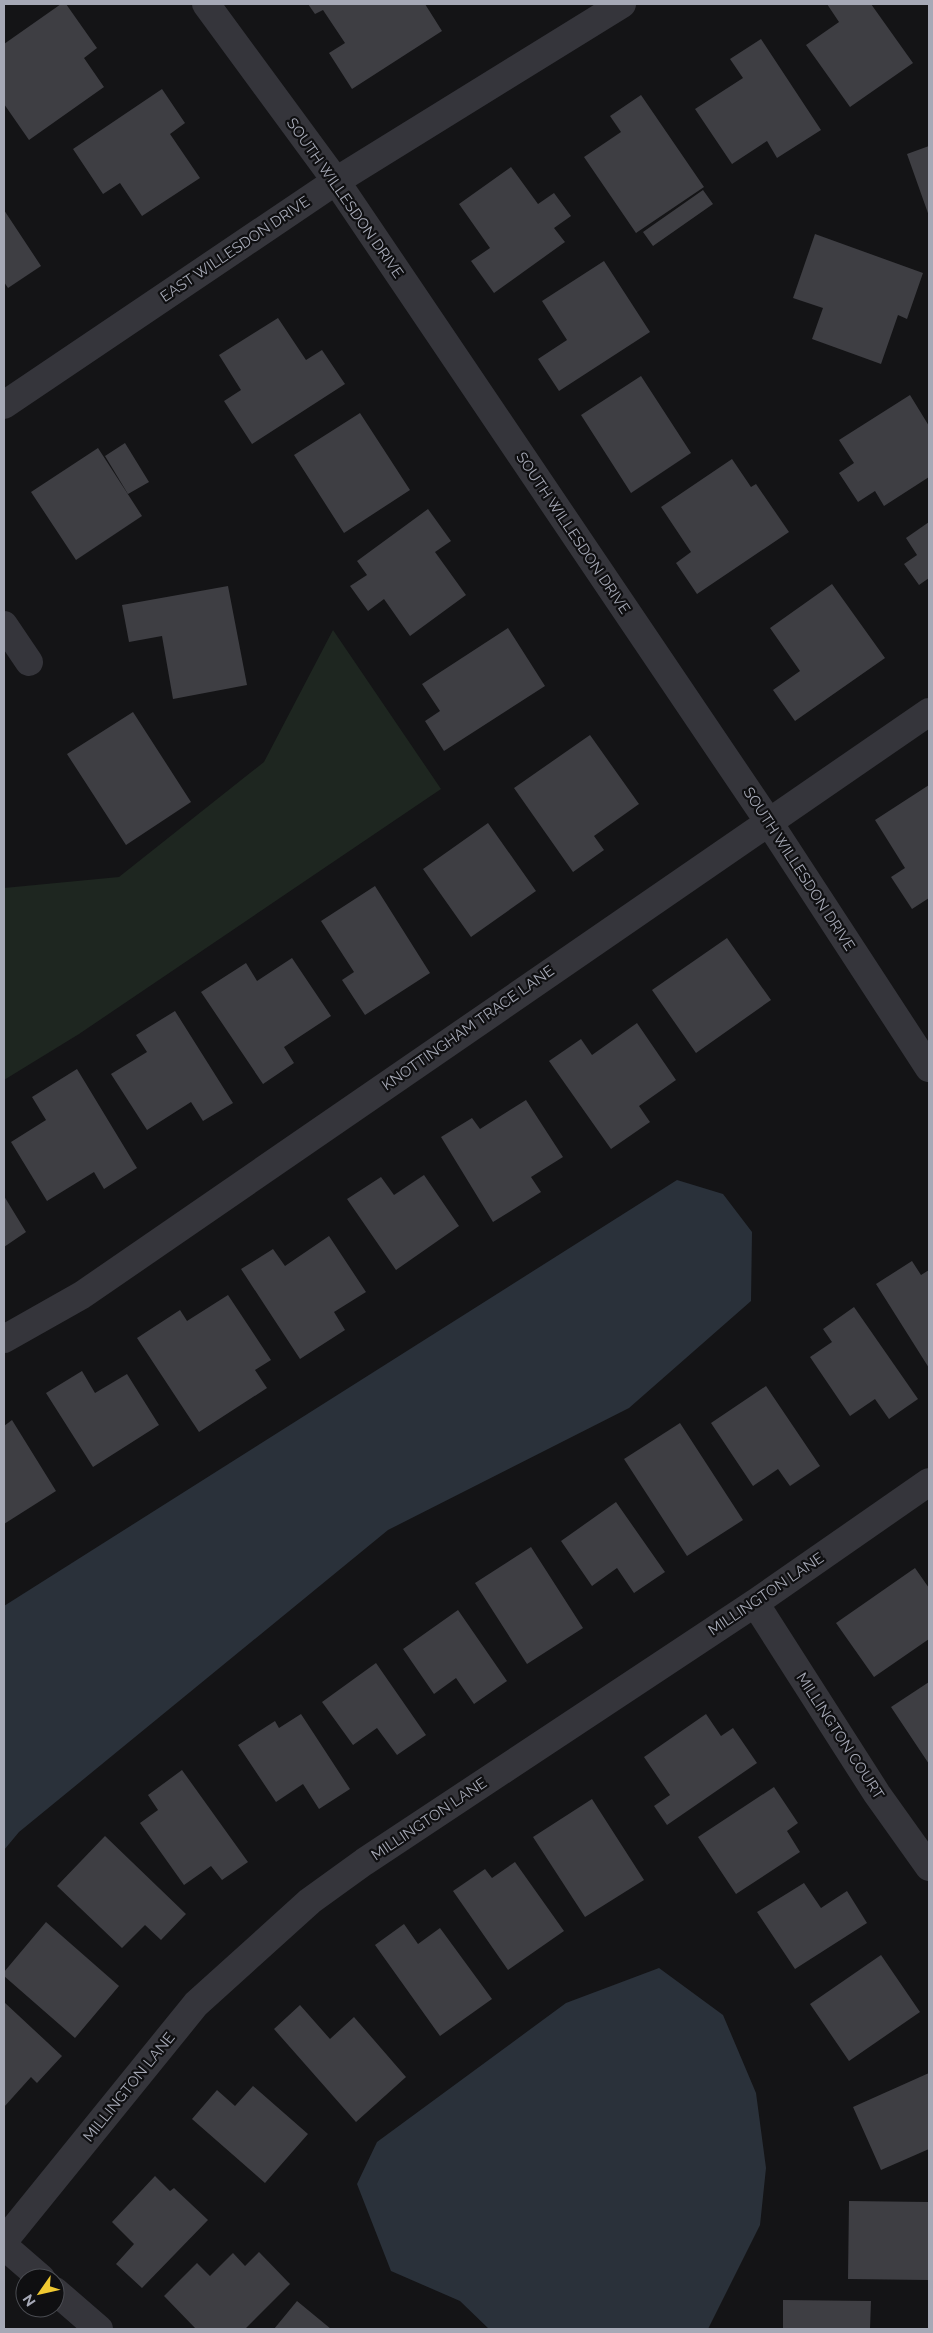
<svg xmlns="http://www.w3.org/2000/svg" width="933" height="2333" font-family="Raleway,sans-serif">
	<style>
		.green { fill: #1e2620 }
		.water { fill: #2a313a }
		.building { fill: #3e3e43 }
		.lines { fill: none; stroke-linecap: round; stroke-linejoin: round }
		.minor { stroke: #35353b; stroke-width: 28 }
		.labels { text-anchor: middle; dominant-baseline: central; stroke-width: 4.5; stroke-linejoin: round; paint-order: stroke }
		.street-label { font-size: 15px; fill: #a6a9b6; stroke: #0f0f11 }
	</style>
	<rect width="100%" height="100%" fill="#141416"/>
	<path class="green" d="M333,630L441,789L79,1034L4,1080V888L119,877L264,762Z"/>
	<path class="water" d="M677,1180L723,1194L752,1232L751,1301L629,1408L388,1530L19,1832L4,1850V1606Z
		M659,1968L723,2015L756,2093L766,2168L760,2225L708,2329H489L460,2301L391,2271L357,2184L377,2142L566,2003Z"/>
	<path class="building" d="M61,4H66L97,48L84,58L104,87L29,140L4,104V44Z
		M308,4H425L442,31L352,89L329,53L345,43L323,10L315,14Z
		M827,4H871L913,63L850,107L806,45L839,22Z
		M761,39L821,130L777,158L767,141L732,164L695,109L743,78L730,59Z
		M162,89L185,123L170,134L200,178L142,216L120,183L103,194L73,149Z
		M641,95L704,187L636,233L584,157L621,132L610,116Z
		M929,146V216L907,154Z
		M511,167L538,204L554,193L571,216L554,228L565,242L494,293L471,261L490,248L459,204Z
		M703,190L713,204L653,246L643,232Z
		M4,210L41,266L8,288L4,282Z
		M815,234L923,273L907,319L898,315L881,364L812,339L823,308L793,298Z
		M604,261L650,332L559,391L538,359L567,340L542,301Z
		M278,318L306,360L322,350L345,384L252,444L224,401L241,390L219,355Z
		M641,376L691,453L631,493L581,415Z
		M910,395L929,426V477L884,506L875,491L858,502L839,473L854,463L839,440Z
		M360,413L410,490L344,533L294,455Z
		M125,443L149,482L128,494L105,456Z
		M98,448L142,516L76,560L31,492Z
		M732,459L751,487L756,484L789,532L697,594L676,563L691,552L661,507Z
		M428,509L451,541L435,552L466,595L410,636L384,599L368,611L350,586L367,575L357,561Z
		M929,522V578L919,585L904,564L917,555L906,538Z
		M832,584L885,658L795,721L773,690L800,671L770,628Z
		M228,586L247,685L173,699L162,636L129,642L122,605Z
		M508,628L545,686L444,751L425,721L440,711L422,684Z
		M133,712L191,802L126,845L67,754Z
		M590,735L639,804L594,836L604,850L573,872L514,788Z
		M929,785V898L912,909L891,877L905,868L875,820Z
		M488,823L536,891L471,937L423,869Z
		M375,886L430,973L365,1015L342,980L354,972L321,921Z
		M727,938L771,1000L696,1053L652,990Z
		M292,958L331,1016L284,1047L294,1063L263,1084L201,992L246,963L257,981Z
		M175,1011L233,1103L203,1121L191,1102L147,1130L111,1074L147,1052L136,1035Z
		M637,1023L676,1080L639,1106L650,1122L611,1149L549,1061L581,1039L592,1055Z
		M77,1069L137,1168L104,1189L94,1172L47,1201L11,1142L46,1120L32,1097Z
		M526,1100L563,1157L531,1177L541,1192L493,1222L441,1137L472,1118L480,1129Z
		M424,1175L459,1226L396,1270L347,1199L381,1177L394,1195Z
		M4,1196L26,1232L4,1247Z
		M329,1236L366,1292L334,1312L345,1330L300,1359L241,1269L273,1249L285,1266Z
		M912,1261L921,1275L929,1270V1368L876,1284Z
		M228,1295L271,1360L255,1370L267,1388L199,1432L137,1338L180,1310L187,1321Z
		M854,1307L918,1399L889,1419L875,1399L850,1416L810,1357L832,1342L823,1329Z
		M82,1371L95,1393L127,1374L159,1425L93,1467L46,1393Z
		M766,1386L820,1466L790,1486L778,1469L753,1486L711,1423Z
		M12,1420L56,1491L4,1524V1426Z
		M680,1423L743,1520L687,1556L624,1459Z
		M616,1502L665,1572L634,1593L617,1568L592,1586L561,1541Z
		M531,1547L583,1628L527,1664L475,1583Z
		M915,1568L929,1588V1639L874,1677L836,1623Z
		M458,1610L507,1681L474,1704L456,1678L434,1694L403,1649Z
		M376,1663L426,1735L397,1755L377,1728L353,1745L322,1702Z
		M929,1682V1764L891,1707Z
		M301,1714L350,1789L319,1809L303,1784L276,1802L238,1745L275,1721L279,1728Z
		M706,1714L721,1736L733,1728L757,1763L667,1825L654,1806L670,1795L644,1757Z
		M182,1770L248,1862L222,1880L211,1866L184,1885L140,1823L158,1810L148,1795Z
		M774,1787L798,1823L787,1831L800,1852L736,1894L698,1837Z
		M592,1799L644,1880L585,1917L533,1837Z
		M105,1836L186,1914L161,1940L145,1925L122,1948L57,1886Z
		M515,1862L564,1931L508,1970L453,1891L485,1869L492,1878Z
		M804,1883L821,1908L847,1891L867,1923L795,1969L757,1912Z
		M46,1922L119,1986L75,2038L4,1976V1972Z
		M404,1924L418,1944L440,1928L492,1999L440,2036L375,1945Z
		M881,1955L920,2012L849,2061L810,2004Z
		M4,2002L62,2056L37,2083L31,2077L4,2107Z
		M300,2005L330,2039L354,2017L406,2077L356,2122L274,2029Z
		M929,2073V2149L881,2170L853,2107Z
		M253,2086L308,2134L265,2183L192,2119L217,2090L235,2106Z
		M155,2176L170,2191L174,2188L208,2220L142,2288L116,2264L134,2244L112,2222Z
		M849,2201L929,2202V2280L848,2279Z
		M259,2252L290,2284L245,2329H196L164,2296L197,2263L210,2276L233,2253L245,2266Z
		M783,2300L871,2301L870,2329H783Z
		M297,2301L331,2329H274Z"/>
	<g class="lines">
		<path class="minor" d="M206,4L336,181L768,821L929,1068
			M4,405L336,181L622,4
			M4,625L29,662
			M4,1339L82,1295L929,712
			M755,1603L877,1794L929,1867
			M4,2241L196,2004L310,1901L364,1862L755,1603L929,1482
			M4,2246L41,2278
			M55,2291L99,2329"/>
	</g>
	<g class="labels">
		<g class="street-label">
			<text transform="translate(345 198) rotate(55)">SOUTH WILLESDON DRIVE</text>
			<text transform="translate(235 249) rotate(-34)">EAST WILLESDON DRIVE</text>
			<text transform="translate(573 533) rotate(56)">SOUTH WILLESDON DRIVE</text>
			<text transform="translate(799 869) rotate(57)">SOUTH WILLESDON DRIVE</text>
			<text transform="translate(468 1028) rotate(-35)">KNOTTINGHAM TRACE LANE</text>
			<text transform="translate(766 1594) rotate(-34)">MILLINGTON LANE</text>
			<text transform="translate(840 1736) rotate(57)">MILLINGTON COURT</text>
			<text transform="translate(429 1819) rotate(-34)">MILLINGTON LANE</text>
			<text transform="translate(129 2087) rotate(-51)">MILLINGTON LANE</text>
		</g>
	</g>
	<rect width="933" height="2333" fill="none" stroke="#a6a9b6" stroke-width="10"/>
	<g transform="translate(40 2293) rotate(236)"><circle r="24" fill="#0f0f11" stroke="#4b4d53"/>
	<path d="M0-4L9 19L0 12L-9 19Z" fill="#f0c932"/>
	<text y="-8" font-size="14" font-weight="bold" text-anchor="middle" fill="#a6a9b6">N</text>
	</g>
</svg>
